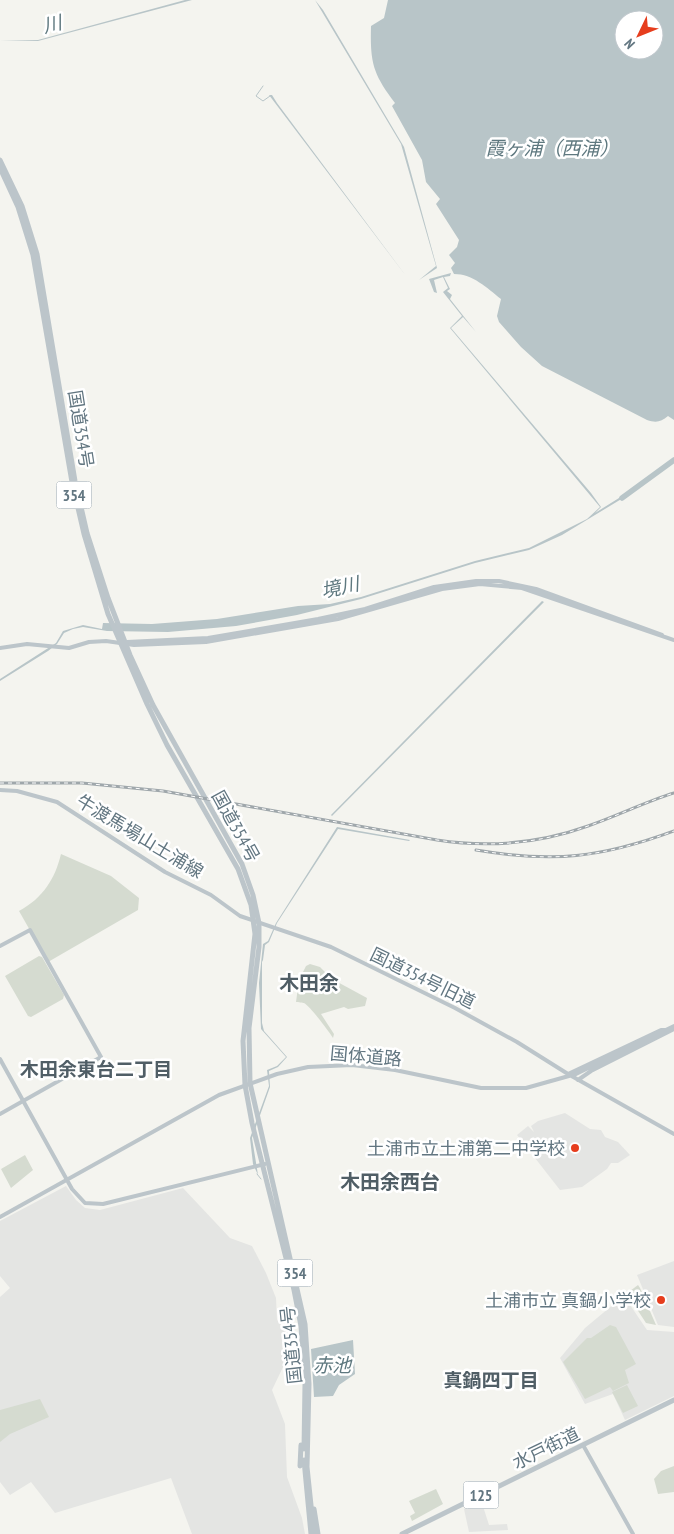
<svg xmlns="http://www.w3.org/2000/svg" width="674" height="1534" font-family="'PT Sans Narrow','Noto Sans JP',sans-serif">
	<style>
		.built { fill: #e4e5e3 }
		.green { fill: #d5dbd0 }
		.water { fill: #b8c5c8; fill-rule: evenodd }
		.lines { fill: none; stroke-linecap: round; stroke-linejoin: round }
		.stream { stroke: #b8c5c8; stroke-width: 1 }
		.river { stroke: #b8c5c8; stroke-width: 5.5 }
		.secondary { stroke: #bcc5ca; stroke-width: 4 }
		.highway { stroke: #bcc5ca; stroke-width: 5 }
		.rail-casing { stroke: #9fa7ab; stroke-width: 3 }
		.rail { stroke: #fff; stroke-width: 1; stroke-dasharray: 4; stroke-linecap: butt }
		.poi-dot { fill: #e63d1d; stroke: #fff; stroke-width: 2 }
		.labels { text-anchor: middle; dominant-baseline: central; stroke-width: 5; stroke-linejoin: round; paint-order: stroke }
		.shield { fill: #fff; stroke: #919fa7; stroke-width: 1 }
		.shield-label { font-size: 16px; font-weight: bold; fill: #627681 }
		.street-label { font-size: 18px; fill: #627681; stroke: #fff }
		.poi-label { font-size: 18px; fill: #627681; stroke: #fff; text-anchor: end }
		.water-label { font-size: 19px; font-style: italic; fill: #5e787f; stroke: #fff }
		.neighbourhood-label { font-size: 19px; font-weight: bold; fill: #505e66; stroke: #fff }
		.quarter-label { font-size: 20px; font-weight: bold; fill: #505e66; stroke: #fff }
	</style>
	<rect width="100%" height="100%" fill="#f4f4ef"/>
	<path class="built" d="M565,1113L590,1129L601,1130L605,1137L618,1142L630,1155L618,1163H611L607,1169L582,1187L560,1190L517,1135L528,1126L534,1132L531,1126L538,1121Z
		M66,1186L76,1200L85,1208L100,1210L183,1188L230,1238L252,1246L266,1273L276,1298L277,1320L295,1342L272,1390L285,1424L287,1477L302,1518L305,1534H192L171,1478L55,1513L31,1482L10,1495L0,1482V1297L10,1288L0,1276V1221Z
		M674,1261V1327L658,1325L637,1275Z
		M626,1299L647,1330L674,1332V1396L625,1420L613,1394L585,1404L560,1358L585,1328L615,1303Z
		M481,1500L489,1525L507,1524L508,1530L469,1532L464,1509Z"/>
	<path class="green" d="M61,854L111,876L139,898L138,910L48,962L19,911C43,898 55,879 61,854Z
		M39,956L42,957L64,995L63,999L31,1017L28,1016L5,976Z
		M310,964L320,967L332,979L367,998L365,1006L348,1009L344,1007L321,1014L334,1034L333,1038C330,1033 310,1006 304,1003C303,1003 298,1002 296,1002L299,980L306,966Z
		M25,1155L33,1170L11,1188L1,1169Z
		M638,1285L640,1288L656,1325L646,1323L629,1297L630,1291Z
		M610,1325L616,1327L636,1364L625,1370L629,1383L613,1391L610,1387L585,1399L563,1362L587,1338H591Z
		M627,1385L638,1406L623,1413L612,1392Z
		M40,1399L49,1417L10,1434L0,1442V1410Z
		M674,1466V1492L658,1494L654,1479L661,1471Z
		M436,1489L443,1504L412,1521L410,1516L415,1513L409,1501Z"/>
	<path class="water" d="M185,0H192L38,41L0,40H38Z
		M315,0L323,10L404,147L437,268L419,280L436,266L401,144Z
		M388,0H674V420L668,416C661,422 656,423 647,420L542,366L521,347L499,322L497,316L501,299C487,288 473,274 454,274L451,268L455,263L449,255L457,247L459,240L436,204L440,199L426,182L422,160L392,106L395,103C373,74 370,63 371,26L384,18ZM624,20H654V50H624Z
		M269,95H272L277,103L406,276Z
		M451,273L450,276L444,277L450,289L447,291L452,295L450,299L476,332L463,317L451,328L591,493L601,507L595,513L627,493L628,495L562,535L529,550L475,563L361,599L297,615L236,626L168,632L107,631L83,627L73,629L64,633L57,644L48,651L0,681V679L56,643L63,631L83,625L102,629L103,623L152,624L217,619L298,606L330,604L361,597L475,561L529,548L587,519L600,507L450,328L462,316L443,292L448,288L443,277L434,280L437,293L434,292L429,279Z
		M542,601L544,602L332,816L331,815Z
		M337,827L410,840L409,841L338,829L277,923L269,942L265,945L263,960L262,962V1023L264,1031L287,1057L278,1067L269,1071L270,1087L252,1138L258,1175L253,1164L250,1138L269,1086L267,1070L277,1066L286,1057L261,1029L259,983L263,944L268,941L276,923Z
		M353,1340L355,1374L339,1385L333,1396L314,1397L311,1349Z"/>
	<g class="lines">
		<path class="stream" d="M263,86L256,96L263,101L270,96
			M257,1174L261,1179"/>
		<path class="river" d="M622,498L674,460"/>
		<path class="secondary" d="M127,642L208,638L318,619L365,609L434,587L476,581H499L536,589L662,635
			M0,648L27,644L69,648L89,642L106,641L134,645L206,642L338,619L442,589L480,584L522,588L674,640
			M0,790L17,791L57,802L165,872L211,895L240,916L331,947L455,1008L517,1042L568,1074L674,1134
			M0,946L30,930L101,1057L0,1114
			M0,1059L72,1189L85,1203L103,1204L265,1164
			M568,1074L661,1030H665
			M578,1080L591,1071L674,1029
			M0,1217L219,1095L277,1074L308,1067L352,1065L395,1070L481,1088H526L576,1074L674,1026
			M583,1445L633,1534"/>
		<path class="highway" d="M0,160L22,206L37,254L75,481L87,533L108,598L130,655L153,705L242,864L253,895L259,923V947L249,1028L250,1083L305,1324L309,1384L307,1467L314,1534
			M0,168L18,207L33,255L72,482L84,534L108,614L147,704L167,745L238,869L251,905L255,934L243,1041L245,1085L252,1123L294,1290L301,1326L305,1384L304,1449
			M304,1460L311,1534
			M300,1466L301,1445
			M314,1509L318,1534
			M402,1534L674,1400"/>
		<defs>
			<path id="rail" d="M0,783H82L163,791L437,840C489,848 538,844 588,826C617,816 645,802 674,793
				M476,850C553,863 601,858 674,831"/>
		</defs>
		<use href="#rail" class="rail-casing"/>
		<use href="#rail" class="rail"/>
	</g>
	<g class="poi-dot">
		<circle cx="575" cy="1148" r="5"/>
		<circle cx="661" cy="1300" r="5"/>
	</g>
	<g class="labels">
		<g class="shield">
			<rect x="56.5" y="481.5" width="35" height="27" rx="4"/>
			<rect x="277.5" y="1259.5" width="35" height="27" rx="4"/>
			<rect x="463.5" y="1481.5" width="35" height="27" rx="4"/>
		</g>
		<g class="shield-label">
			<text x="74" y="495">354</text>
			<text x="295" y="1273">354</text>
			<text x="481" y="1495">125</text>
		</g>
		<g class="street-label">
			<text transform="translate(81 429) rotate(81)">国道354号</text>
			<text transform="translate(236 826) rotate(61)">国道354号</text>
			<text transform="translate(140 836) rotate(31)">牛渡馬場山土浦線</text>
			<text transform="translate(423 978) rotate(26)">国道354号旧道</text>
			<text transform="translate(366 1056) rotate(5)">国体道路</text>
			<text transform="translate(291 1345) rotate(-96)">国道354号</text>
			<text transform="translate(546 1448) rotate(-26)">水戸街道</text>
		</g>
		<g class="poi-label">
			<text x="565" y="1148">土浦市立土浦第二中学校</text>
			<text x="651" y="1300">土浦市立 真鍋小学校</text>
		</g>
		<g class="water-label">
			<text transform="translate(52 24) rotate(-14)">川</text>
			<text x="552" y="148">霞ヶ浦（西浦）</text>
			<text transform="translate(340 587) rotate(-12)">境川</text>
			<text x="332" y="1365">赤池</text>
		</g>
		<g class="neighbourhood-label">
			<text x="96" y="1069">木田余東台二丁目</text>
			<text x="491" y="1380">真鍋四丁目</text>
		</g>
		<g class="quarter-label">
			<text x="309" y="983">木田余</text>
			<text x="390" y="1182">木田余西台</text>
		</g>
	</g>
	<g transform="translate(639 35) rotate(227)"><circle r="24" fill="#ffffff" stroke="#c0c8cd"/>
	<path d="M0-4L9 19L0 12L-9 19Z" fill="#e63d1d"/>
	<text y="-8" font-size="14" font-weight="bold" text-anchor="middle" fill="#627681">N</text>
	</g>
</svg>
